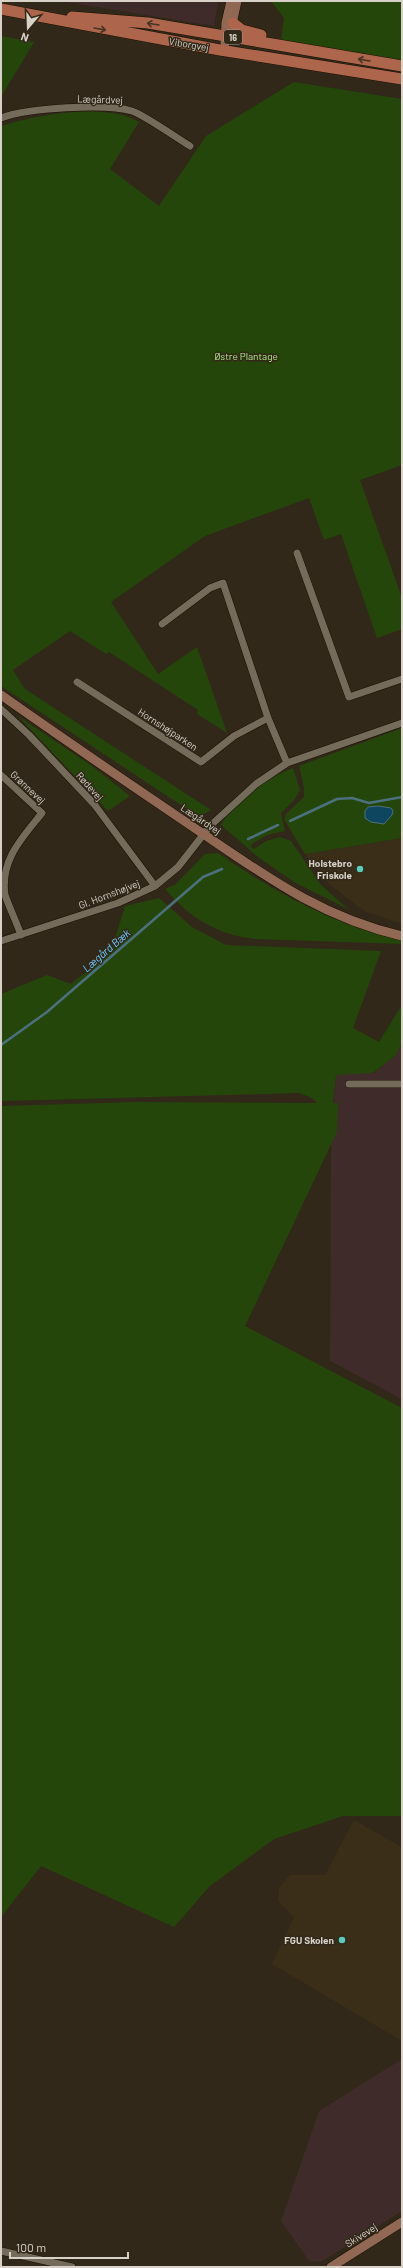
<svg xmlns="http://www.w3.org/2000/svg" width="403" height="2268" font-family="Barlow,sans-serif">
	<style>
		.industrial { fill: #3f2b29 }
		.built { fill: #3a2e18 }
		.green { fill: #25460b }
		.water { fill: #0f465f; stroke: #4b707e }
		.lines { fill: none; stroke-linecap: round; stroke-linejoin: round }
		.stream { stroke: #4b707e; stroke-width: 2.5 }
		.street-casing { stroke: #191104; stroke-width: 8 }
		.secondary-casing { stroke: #191104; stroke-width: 10 }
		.primary-casing { stroke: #191104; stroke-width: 12 }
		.street { stroke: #756b5a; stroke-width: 7 }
		.secondary { stroke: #916853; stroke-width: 9 }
		.primary { stroke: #ad654c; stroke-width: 11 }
		.oneway { stroke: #4a3423 }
		.poi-dot { fill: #5acebd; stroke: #312819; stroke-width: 1.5 }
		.labels { text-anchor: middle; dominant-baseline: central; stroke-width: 3; stroke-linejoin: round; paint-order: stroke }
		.shield { fill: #312819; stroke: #a59e94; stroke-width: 1 }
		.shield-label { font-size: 9px; font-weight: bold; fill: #d7d1c8 }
		.street-label { font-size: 10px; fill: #d7d1c8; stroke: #312819 }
		.park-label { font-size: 10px; fill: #aeed88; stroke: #312819 }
		.poi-label { font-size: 10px; font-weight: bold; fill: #d7d1c8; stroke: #312819; text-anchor: end }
		.water-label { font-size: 11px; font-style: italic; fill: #6accfe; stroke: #312819 }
	</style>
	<rect width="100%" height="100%" fill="#312819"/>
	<path class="industrial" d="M60,1H218L214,26Z
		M402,1044V1399L330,1361L331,1135L336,1074L374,1073L395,1056Z
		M402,2059V2211L321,2262L309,2261L281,2221L319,2111Z"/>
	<path class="built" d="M402,838V924L364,911L329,884L305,854Z
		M354,1820L402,1847V2041L272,1964L294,1917L278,1901L279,1888L290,1875H325Z"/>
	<path class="green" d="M271,1H402V62L281,40L284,18Z
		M1,36L34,42L1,97Z
		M294,82L402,99V465L360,480L402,598V629L377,638L341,534L324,540L309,498L205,536L111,602L158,674L197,647L227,733L197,714L198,710L109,652L106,654L70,631L13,670L25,689L211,810L199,817L1,686V126C37,115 105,102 139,122L110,169L159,206L206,136Z
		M18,716L92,766L130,796L108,811Z
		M402,728V838L305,854L284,819L286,814L304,797V788L299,766Z
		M293,768L300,790L295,799L281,813L285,831L267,835L252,844L251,847L254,849L266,841L280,837L291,841L321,885L348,909L294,882L258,857L221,825C232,803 269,777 293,768Z
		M218,853C277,894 331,923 402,940V944L256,939C217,935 190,918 165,889L176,884L205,854Z
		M159,898L192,927L226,945L381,951L353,1028L379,1042L400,1008L402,1009V1044L395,1056L373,1073L336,1075L333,1103H338L337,1132L245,1326L402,1408V1816H343L274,1839L210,1886L174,1927L41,1866L1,1917V1106L137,1102L317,1103L312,1098L299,1093L1,1101V994L47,975L71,984L111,952L125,906Z"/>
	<path class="water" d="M378,806L391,808L393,811L392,815L384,824L371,822L365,818V811L368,807Z"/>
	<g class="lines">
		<path class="stream" d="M290,821L337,799L352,798L369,803L402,797
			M248,839L278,825
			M1,1045L47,1012L203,877L222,869"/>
		<defs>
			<path id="street" d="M1,118C27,108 106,103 132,111C146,116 175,137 190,146
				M297,553L349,697L402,679
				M162,624L210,588L223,583L268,718L287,763
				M77,682L201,762L234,736L268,718
				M1,709L29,735L94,804L155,886
				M1,775L42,813C22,838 0,860 5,895C10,909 16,921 21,935
				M1,941L118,903L155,886L178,867L210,826L256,784L287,763L402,723
				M349,1084H402
				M1,2251L72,2267"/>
			<path id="secondary" d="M231,28L237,1
				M225,43L226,23L231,1
				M1,695C66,741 131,785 196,829C264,875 320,917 402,936
				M331,2267L402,2222"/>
			<path id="primary" d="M1,9L220,50L402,79
				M72,17L148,23L402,66
				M233,23L242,30L261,35"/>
		</defs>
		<use href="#street" class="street-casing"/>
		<use href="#secondary" class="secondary-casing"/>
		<use href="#primary" class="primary-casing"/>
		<use href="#street" class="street"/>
		<use href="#secondary" class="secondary"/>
		<use href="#primary" class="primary"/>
	</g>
	<defs><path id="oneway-shaft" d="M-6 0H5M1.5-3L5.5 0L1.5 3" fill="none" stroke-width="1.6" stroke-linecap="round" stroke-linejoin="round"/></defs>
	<g class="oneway">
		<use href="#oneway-shaft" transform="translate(153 24) rotate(-171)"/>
		<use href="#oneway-shaft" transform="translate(100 29) rotate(10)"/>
		<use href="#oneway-shaft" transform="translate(364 60) rotate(-170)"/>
	</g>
	<g class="poi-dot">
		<circle cx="360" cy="869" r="4"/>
		<circle cx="342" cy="1940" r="4"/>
	</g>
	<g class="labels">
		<rect class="shield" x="224" y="30" width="18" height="14" rx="3"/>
		<g class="shield-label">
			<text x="233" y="37">16</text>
		</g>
		<g class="street-label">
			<text transform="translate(189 44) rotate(10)">Viborgvej</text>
			<text transform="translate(100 99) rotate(2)">Lægårdvej</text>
			<text transform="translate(168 729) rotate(33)">Hornshøjparken</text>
			<text transform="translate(90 786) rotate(48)">Rødevej</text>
			<text transform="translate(28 787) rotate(43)">Grønnevej</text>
			<text transform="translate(201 819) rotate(34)">Lægårdvej</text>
			<text transform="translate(109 894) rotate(-21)">Gl. Hornshøjvej</text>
			<text transform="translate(361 2235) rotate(-32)">Skivevej</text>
		</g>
		<g class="park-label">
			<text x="246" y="356">Østre Plantage</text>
		</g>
		<g class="poi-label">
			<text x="352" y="863">Holstebro<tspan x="352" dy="12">Friskole</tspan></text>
			<text x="334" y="1940">FGU Skolen</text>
		</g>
		<g class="water-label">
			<text transform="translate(106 950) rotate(-41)">Lægård Bæk</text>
		</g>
	</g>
	<rect width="403" height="2268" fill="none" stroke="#d7d1c8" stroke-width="4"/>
	<g transform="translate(28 28) rotate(199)" stroke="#312819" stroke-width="3" paint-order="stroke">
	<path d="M0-3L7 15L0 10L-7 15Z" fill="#d7d1c8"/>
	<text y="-6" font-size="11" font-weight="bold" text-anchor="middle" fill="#d7d1c8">N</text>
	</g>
	<path d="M10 2252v6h118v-6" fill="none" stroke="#d7d1c8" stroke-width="2"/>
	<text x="16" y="2252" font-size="12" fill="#d7d1c8" stroke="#312819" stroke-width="3" paint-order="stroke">100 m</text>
</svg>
